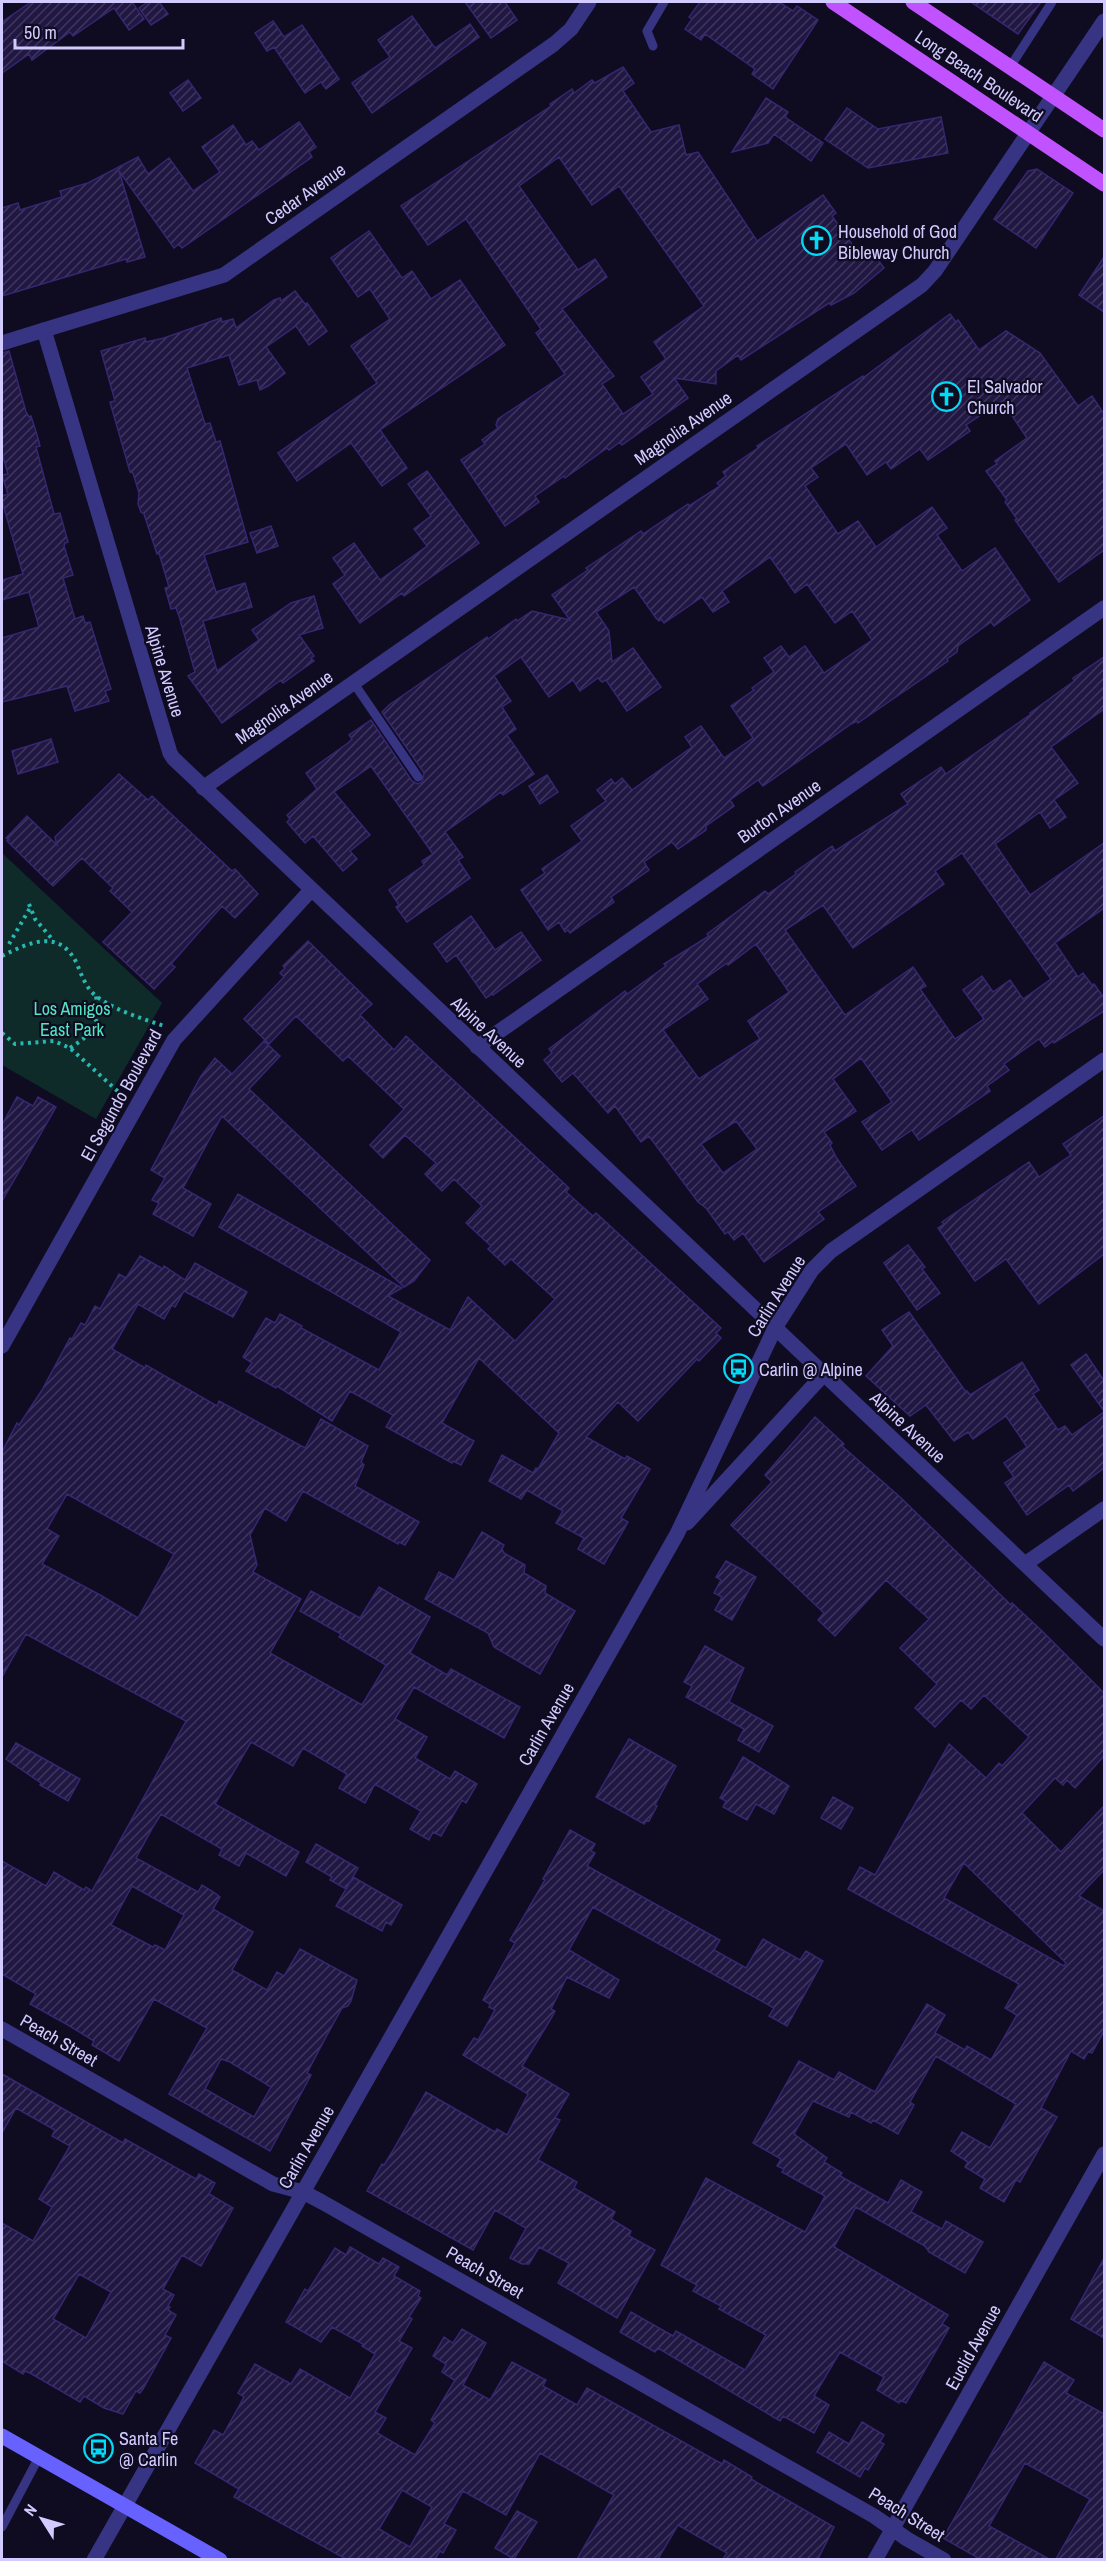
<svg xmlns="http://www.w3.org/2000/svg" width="1106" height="2561" font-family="'Archivo Narrow',sans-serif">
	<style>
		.green { fill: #0e2b2a }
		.building { fill: url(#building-hatch); stroke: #362770; stroke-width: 1.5; fill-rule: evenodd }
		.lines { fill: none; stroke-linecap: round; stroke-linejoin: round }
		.path { stroke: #27b8b0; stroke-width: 4; stroke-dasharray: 3 4.5; stroke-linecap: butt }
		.service { stroke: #373483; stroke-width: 9 }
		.minor { stroke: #373483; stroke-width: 15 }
		.tertiary { stroke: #373483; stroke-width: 15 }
		.secondary { stroke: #6762ff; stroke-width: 15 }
		.primary { stroke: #c052ff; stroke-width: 15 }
		.labels { text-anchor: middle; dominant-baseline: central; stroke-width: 4.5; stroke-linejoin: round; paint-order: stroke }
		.street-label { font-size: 18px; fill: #d2cbff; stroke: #0f0c21 }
		.poi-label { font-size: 18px; fill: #d2cbff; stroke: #0f0c21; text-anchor: start }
		.park-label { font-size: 18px; fill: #51e5c1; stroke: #0f0c21 }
	</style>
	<defs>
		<pattern id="building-hatch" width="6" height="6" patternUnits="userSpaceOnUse" patternTransform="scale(1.5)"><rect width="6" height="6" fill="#201743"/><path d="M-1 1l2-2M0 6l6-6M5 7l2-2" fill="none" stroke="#40375f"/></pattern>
	</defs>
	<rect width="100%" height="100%" fill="#0f0c21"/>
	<path class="green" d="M2,853L162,1003L96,1119L2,1065Z"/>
	<path class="building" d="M31,2H132L144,19L129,30L114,8L73,36L70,32L32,60L29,54L2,73V22Z
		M148,2H159L168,14L151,25L139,8Z
		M465,2H505L517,20L491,38Z
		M700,2H779L793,11L797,6L818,20L773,89L752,74L755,69L705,34L701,40L685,29L692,19L689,17Z
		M971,2H1041L1018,34Z
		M412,16L435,48L470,24L479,37L372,113L352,83L390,57L378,40Z
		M273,21L284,37L302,25L339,79L326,89L321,82L305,93L274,47L267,51L255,33Z
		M623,67L634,83L623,91L651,132L679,125L686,155L698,152L757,241L823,195L836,213L832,216L863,260L873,253L884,268L854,293L831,305L829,303L741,360L738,355L716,371V384L674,378L688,398L622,445L620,442L609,450L607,448L565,478L564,476L535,496L539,502L505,526L461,460L485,444L482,440L498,428L496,425L498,419L565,374L536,333L541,329L466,219L428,245L401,206L551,106L550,104L572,89L574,93L592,80L595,83ZM559,157L592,205L619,186L704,306L654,342L666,359L641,377L653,394L623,414L602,384L614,376L562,309L607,277L595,259L578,270L519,186Z
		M188,80L201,98L183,111L170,93Z
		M766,98L788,112L785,117L823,143L811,161L774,134L768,143L732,152Z
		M847,108L878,129L941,117L948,153L868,168L825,139Z
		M299,122L316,147L309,152L312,157L182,248L179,244L174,248L119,171L145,257L127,262L126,259L2,296V208L18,203L20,210L62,197L60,191L88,183L138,157L148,174L169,158L193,191L220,172L202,147L233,125L246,145L252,141L259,150Z
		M1037,169L1073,193L1036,248L994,219L1028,171Z
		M369,231L402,278L412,271L431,299L460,280L505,345L380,430L407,468L382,486L351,443L297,481L278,453L377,383L351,346L390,319L370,289L358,297L331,258Z
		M1104,257V312L1079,295Z
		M295,291L305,304L307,303L327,331L309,345L296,326L266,347L285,373L268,386L260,390L257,380L239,385L229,355L187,368L205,424L210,423L216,442L220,441L248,542L204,555L216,592L245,583L252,607L203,621L217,671L259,640L252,630L291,603L314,596L323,628L299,635L314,656L311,658L314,661L283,683L281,680L222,723L188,676L195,672L179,616L176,608L171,609L165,588L169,587L159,553L157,554L144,514L141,512L138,504L139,493L133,473L130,472L110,402L115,401L101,351L145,338L146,342L164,338L221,318L222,322L233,319L236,328L274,300L280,298L281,301Z
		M950,314L956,322L958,320L979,350L1006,331L1040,353L1078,406L1092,396L1104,414V550L1059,582L1015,520L1017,519L1005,502L1007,500L986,471L997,464L995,461L1027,438L1002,401L966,425L970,431L928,460L920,449L891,469L886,462L867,475L846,444L811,468L818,477L805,486L838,534L858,521L876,547L932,507L947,528L937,535L962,571L995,548L1030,600L994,626L991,622L958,646L957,652L947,659L948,661L858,723L857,721L851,724L763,786L758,780L730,800L734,806L706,826V830L678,849L672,842L644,862L649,870L611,897L614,902L570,933L568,930L565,932L559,922L548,930L521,890L545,873L542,869L582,841L571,826L606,801L597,790L611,779L615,784L622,778L632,790L692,747L685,737L701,726L724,758L753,738L731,706L754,690L752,688L774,672L764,658L781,646L789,657L805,646L824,673L872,640L852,611L835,623L807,584L795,593L770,557L722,591L729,602L713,612L702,597L664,623L661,619L659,621L656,618L634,587L596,612L609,631L612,662L633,648L661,687L627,711L606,680L602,682L598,678L580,691L573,680L549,697L521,657L494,676L511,701L502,707L516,729L507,735L534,774L503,795L501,792L445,832L463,857L458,860L470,878L407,922L396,907L399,905L389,890L424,865L422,861L433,854L371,766L334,792L370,835L350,851L357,859L343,871L313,836L305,843L287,822L290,819L287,815L317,789L306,773L348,743L352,739L349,735L371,720L412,781L418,784L422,782L424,773L382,712L389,705L487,637L488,639L516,619L517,621L532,611L570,620L552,595L588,570L586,568L641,531L643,534L688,504L689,506L720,486L717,483L726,476L723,472L758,448L757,446L863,376L864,377Z
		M9,351L26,412L29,417L31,416L37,435L40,446L36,447L54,514L60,513L68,542L65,543L64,546L73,575L63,578L75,619L83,616L85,623L90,622L111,689L105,691L109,701L75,711L67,686L2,702V638L39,627L29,592L2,600V580L23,574L2,501V496L8,494L2,475L8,474L2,453V353Z
		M427,471L479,543L404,596L402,593L360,623L333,584L345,575L333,558L354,543L380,580L427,546L414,529L431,516L408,484Z
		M271,526L278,546L257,553L250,533Z
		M1104,657V709L1051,747L1078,783L1054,800L1066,817L1050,828L1040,812L995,844L1030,895L1104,843V908L1055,943L1078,977L1083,973L1092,985L1094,984L1104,998V1011L1054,1043L1053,1041L1045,1047L1039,1039L1004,1064L1009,1070L987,1086L990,1091L919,1140L912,1130L882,1150L862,1122L892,1102L861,1058L833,1079L856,1111L824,1132L832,1143L830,1145L836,1157L856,1186L818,1212L824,1219L764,1262L743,1233L734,1240L728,1232L725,1234L706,1208L698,1202L649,1136L641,1142L615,1106L608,1113L573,1073L562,1082L544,1060L552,1053L549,1049L625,991L627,994L666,966L664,964L709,936L707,934L765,891L768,894L796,874L795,872L832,846L835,851L908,804L901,794L941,767L946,774L1031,714L1030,713L1074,681L1073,678ZM962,853L1051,979L1023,999L1010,980L993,992L982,976L963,990L984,1019L955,1039L920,989L926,986L913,967L845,1015L785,930L823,905L853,948L944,884L935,871ZM756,944L789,992L748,1021L760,1039L699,1079L663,1030L708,999L697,984L727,963L728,965ZM736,1121L757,1149L723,1173L701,1144Z
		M51,739L58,762L18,774L12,751Z
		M119,774L148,800L152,796L232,871L235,869L258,894L235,918L222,906L171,964L175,967L154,989L103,942L132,912L110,891L113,888L82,858L53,886L7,841L9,840L6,838L27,816L57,845L55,837Z
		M547,775L558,792L540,804L529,786Z
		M471,916L495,950L521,932L541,960L493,995L492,994L486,998L456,955L447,962L434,944Z
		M308,941L372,1004L360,1015L394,1050L406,1036L569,1188L566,1192L593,1216L596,1213L721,1328L716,1333L721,1338L699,1361L697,1359L638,1421L618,1402L586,1437L625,1459L627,1456L650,1469L621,1518L628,1522L604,1564L578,1549L584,1538L556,1523L563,1511L527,1490L521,1499L489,1481L502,1455L533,1473L536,1468L538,1469L559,1433L479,1358L442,1423L474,1441L461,1465L453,1461L452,1463L386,1427L393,1415L350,1391L332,1421L277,1386L276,1388L246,1371L252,1363L243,1357L266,1318L275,1323L280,1314L302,1326L301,1328L379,1370L401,1332L219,1227L238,1194L402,1288L388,1296L450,1330L468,1297L515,1341L555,1299L511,1259L505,1265L488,1249L491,1246L466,1223L482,1206L454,1179L442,1191L425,1174L436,1163L405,1135L383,1158L370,1145L404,1109L348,1056L343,1061L296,1016L269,1044L244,1019L284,977L280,973L285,968L283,966Z
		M264,1041L280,1056L249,1089L430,1260L414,1281L404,1287L222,1116L183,1188L211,1204L193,1236L153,1214L159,1203L152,1200L165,1178L151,1170L201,1076L215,1058L232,1074Z
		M17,1097L33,1106L38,1097L56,1107L2,1201V1125Z
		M1104,1116V1254L1039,1304L1006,1259L975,1281L938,1228L944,1224L942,1222L1029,1162L1039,1177L1071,1155L1063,1144Z
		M908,1245L925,1267L922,1269L940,1293L917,1310L884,1263Z
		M140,1256L163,1269L164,1266L185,1280L195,1263L247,1292L233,1317L184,1291L175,1307L172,1305L164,1319L138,1304L112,1349L145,1368L146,1365L217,1406L219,1401L305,1448L321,1419L368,1446L361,1462L364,1465L355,1486L419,1522L405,1545L399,1542L398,1544L303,1491L286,1521L265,1508L250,1535L257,1565L253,1572L301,1599L270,1653L362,1705L386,1665L339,1637L341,1634L300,1611L311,1591L360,1618L379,1587L430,1617L410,1653L447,1675L451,1669L520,1707L504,1738L414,1687L395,1719L427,1737L415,1758L450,1779L455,1771L477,1784L466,1803L462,1800L441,1836L433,1832L429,1840L410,1829L421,1811L375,1784L365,1803L339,1788L347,1774L303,1748L293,1766L251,1742L215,1804L299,1852L286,1876L246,1853L239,1866L219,1855L222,1849L161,1814L153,1827L136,1858L198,1892L202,1885L215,1893L220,1897L213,1909L253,1932L232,1970L267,1990L277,1972L284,1976L300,1949L357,1980L351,2001L348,2006L342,2008L327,2035L307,2073L311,2075L270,2151L169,2094L207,2028L154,1999L119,2061L92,2045L94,2041L68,2025L30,2004L36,1994L2,1974V1861L46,1886L54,1872L84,1890L86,1887L92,1891L186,1721L26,1634L2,1677V1452L17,1423L19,1425L42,1390L70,1338L72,1339L81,1323L85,1325L95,1306L100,1309L119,1274L126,1278ZM67,1494L174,1554L138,1618L102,1596L42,1564L59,1536L47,1529ZM132,1886L184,1915L165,1950L155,1945L153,1947L111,1925ZM221,2059L230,2062L271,2087L254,2117L205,2089Z
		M909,1312L966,1392L967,1391L970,1395L1022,1362L1039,1390L1033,1394L1058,1430L1065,1426L1072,1435L1104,1412V1468L1073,1491L1069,1485L1027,1515L1005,1483L1014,1477L1004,1463L1027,1447L1006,1416L973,1439L968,1432L954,1441L926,1405L910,1416L866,1376L893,1346L882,1330Z
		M1086,1354L1104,1381V1411L1071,1365Z
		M815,1417L844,1444L842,1446L900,1497L1011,1605L1012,1603L1042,1631L1104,1693V1756L1075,1788L1067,1780L1063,1785L1055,1778L1022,1813L1061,1852L1104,1806V1870L1079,1896L1104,1911V2031L1092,2053L1088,2052L1084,2059L1071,2051L1041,2108L1057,2117L1020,2182L1016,2180L1004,2202L980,2188L985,2179L965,2167L968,2162L951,2151L962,2132L990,2148L1016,2104L936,2056L910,2102L914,2105L898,2134L873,2120L871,2123L851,2112L849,2117L813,2101L794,2134L827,2158L824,2162L842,2173L840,2176L888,2203L901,2180L922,2192L911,2212L942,2229L946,2221L983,2242L965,2273L929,2252L925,2246L856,2207L834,2247L948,2315L942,2324L949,2328L906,2403L900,2400L899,2403L877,2390L884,2377L840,2352L814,2396L829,2405L814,2433L783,2416L780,2421L658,2348L655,2352L620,2332L631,2312L673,2336L676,2331L745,2370L766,2335L719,2309L721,2306L693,2291L697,2285L661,2265L706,2178L805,2232L825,2196L782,2172L784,2169L777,2166L781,2159L753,2143L799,2061L834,2080L839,2072L875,2092L927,2004L945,2015L935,2033L965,2050L967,2046L991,2060L1017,2015L1005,2008L1019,1984L848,1889L860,1867L875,1875L949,1744L986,1778L999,1763L1002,1766L1029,1737L984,1695L971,1709L961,1700L935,1727L915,1708L937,1684L900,1648L929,1619L886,1580L835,1636L818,1620L824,1613L731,1525L772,1482L765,1475ZM964,1863L1066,1963L1064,1966L944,1898Z
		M482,1532L504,1545L502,1549L504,1553L525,1565L524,1573L546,1586L545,1593L575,1611L540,1674L494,1647L488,1633L425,1599L439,1572L454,1580Z
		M726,1561L756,1577L732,1620L715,1610L722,1597L714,1593L721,1580L716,1577Z
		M705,1646L744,1668L729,1702L773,1726L759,1752L738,1740L744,1729L686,1697L692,1686L684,1682Z
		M629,1739L676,1766L655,1805L657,1806L649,1821L647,1820L644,1824L596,1797Z
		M16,1743L80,1779L68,1801L40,1785L41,1783L6,1759Z
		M743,1757L789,1786L774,1814L756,1804L747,1820L723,1807L726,1801L720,1798Z
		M833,1797L853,1808L841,1829L821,1818Z
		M570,1830L595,1844L591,1851L595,1853L587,1866L720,1940L714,1950L746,1968L763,1939L800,1960L806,1951L823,1961L787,2026L769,2016L774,2008L593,1907L569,1950L619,1980L609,1998L567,1977L551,2009L555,2011L552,2017L522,2066L569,2094L555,2118L560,2120L538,2160L577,2182L574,2188L615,2212L611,2219L631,2231L629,2236L655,2250L617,2318L558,2283L569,2263L539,2247L529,2264H522L510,2258L526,2228L495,2210L473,2250L367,2191L382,2164L384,2165L392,2152L426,2092L495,2132L497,2129L507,2135L528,2094L463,2055L474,2038L478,2040L495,2010L489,2007L490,2004L483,2000L515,1943L510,1940L545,1880L543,1879Z
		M316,1844L358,1868L346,1889L330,1880L332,1877L306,1862Z
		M353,1877L402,1905L391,1925L386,1922L382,1931L336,1906Z
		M2,2074L123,2143L125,2139L196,2179L199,2174L215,2183L209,2194L233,2208L201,2266L182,2255L163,2289L174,2295L168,2306L170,2307L168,2310L176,2315L165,2335L171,2338L143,2389L140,2393L136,2391L123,2414L104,2408L84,2396L80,2402L30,2373L25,2371L23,2374L2,2361V2223L33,2241L52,2207L39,2199L70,2146L52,2136L55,2130L16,2108L2,2133ZM79,2274L111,2292L86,2338L53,2319Z
		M350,2247L379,2264L383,2258L399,2267L394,2276L420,2291L418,2296L421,2298L409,2317L412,2319L399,2341L412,2348L375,2412L386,2418L377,2433L415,2455L435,2423L431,2420L455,2380L456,2381L442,2372L446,2364L433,2356L444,2337L453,2343L462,2329L486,2343L463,2385L490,2400L512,2362L546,2380L543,2386L577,2405L587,2388L722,2464L724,2460L752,2477L751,2479L834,2527L818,2559H723L727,2553L678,2525L658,2559H577L614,2495L540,2453L506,2515L463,2491L444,2524L456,2530L443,2553L440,2551L435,2559H346L234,2497L239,2489L195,2463L214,2430L223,2435L244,2397L238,2393L255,2364L291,2384L300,2369L350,2398L375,2354L362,2346L363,2344L332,2327L321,2342L286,2322L305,2289L308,2291L335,2248L346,2255ZM402,2490L432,2507L410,2547L379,2529Z
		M1104,2258V2338L1071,2319Z
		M1044,2362L1074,2380L1066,2393L1104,2414V2559H1056L1090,2499L1025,2463L989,2526L1049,2559H980L943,2538Z
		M862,2422L884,2435L880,2442L884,2444L868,2470L865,2468L860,2477L817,2452L829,2432L849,2444Z
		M517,2511L537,2522L514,2559L495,2548Z"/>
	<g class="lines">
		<path class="path" d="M29,904L35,919L53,940
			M9,944L30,908
			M2,956C30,942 60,928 77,964C82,976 86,988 96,996C116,1011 141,1018 164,1026
			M2,1033L15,1044L54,1041L70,1048L123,1096
			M70,1048C94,1033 100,1024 96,996"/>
		<path class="service" d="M653,46L647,31L664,2
			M1010,67L1052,2
			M353,682L418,777
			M2,2527L39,2457"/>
		<path class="minor" d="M44,330L224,275L554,44L571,29L589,2
			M203,788L922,285L935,271L1104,21
			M477,1047L1104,608
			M687,1523L824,1374
			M1025,1564L1104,1509
			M2,2029L273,2184L303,2192L322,2202L874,2516L907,2539L944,2560
			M94,2560L677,1534L775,1328L812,1270L831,1251L1104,1060
			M875,2560L1104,2154"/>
		<path class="tertiary" d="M2,343L44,330L170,753L173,758L1104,1639
			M2,1346L174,1040L311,890"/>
		<path class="secondary" d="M2,2436L220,2560"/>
		<path class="primary" d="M833,2L1104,184
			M913,2L1104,130"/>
	</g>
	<defs>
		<symbol id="church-ring" viewBox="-11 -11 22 22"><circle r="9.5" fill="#0f0c21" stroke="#00dcf6" stroke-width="1.5"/><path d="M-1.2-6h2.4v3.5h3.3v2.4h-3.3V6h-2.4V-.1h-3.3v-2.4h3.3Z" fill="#00dcf6"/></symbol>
		<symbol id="bus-ring" viewBox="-11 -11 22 22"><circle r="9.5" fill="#0f0c21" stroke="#00dcf6" stroke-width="1.5"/><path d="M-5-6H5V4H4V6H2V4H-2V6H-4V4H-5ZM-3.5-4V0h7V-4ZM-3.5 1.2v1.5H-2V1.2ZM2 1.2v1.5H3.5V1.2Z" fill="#00dcf6"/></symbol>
	</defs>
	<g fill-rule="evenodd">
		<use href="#church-ring" x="800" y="224" width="33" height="33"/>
		<use href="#church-ring" x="930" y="380" width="33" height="33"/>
		<use href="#bus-ring" x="722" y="1352" width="33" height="33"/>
		<use href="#bus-ring" x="82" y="2432" width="33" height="33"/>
	</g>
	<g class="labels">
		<g class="street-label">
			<text transform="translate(979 76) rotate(34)">Long Beach Boulevard</text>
			<text transform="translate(305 194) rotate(-35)">Cedar Avenue</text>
			<text transform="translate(683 428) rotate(-35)">Magnolia Avenue</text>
			<text transform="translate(165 671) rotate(73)">Alpine Avenue</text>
			<text transform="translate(284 707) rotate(-35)">Magnolia Avenue</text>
			<text transform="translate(779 811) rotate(-35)">Burton Avenue</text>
			<text transform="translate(489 1032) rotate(43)">Alpine Avenue</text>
			<text transform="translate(121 1095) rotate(-61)">El Segundo Boulevard</text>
			<text transform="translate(776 1296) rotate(-58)">Carlin Avenue</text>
			<text transform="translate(908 1427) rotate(43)">Alpine Avenue</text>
			<text transform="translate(546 1724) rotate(-60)">Carlin Avenue</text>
			<text transform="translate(59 2040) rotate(30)">Peach Street</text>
			<text transform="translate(306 2147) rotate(-60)">Carlin Avenue</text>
			<text transform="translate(485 2272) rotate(30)">Peach Street</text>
			<text transform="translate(973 2347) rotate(-61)">Euclid Avenue</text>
			<text transform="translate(907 2514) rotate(32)">Peach Street</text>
		</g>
		<g class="poi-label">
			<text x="838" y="231">Household of God<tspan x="838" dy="21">Bibleway Church</tspan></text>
			<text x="967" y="386">El Salvador<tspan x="967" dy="21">Church</tspan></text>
			<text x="759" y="1369">Carlin @ Alpine</text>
			<text x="119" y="2438">Santa Fe<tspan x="119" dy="21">@ Carlin</tspan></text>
		</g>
		<g class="park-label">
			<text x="72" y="1008">Los Amigos<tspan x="72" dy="21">East Park</tspan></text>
		</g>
	</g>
	<rect width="1106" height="2561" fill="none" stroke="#d2cbff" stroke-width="6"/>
	<g transform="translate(42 2519) rotate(307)" stroke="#0f0c21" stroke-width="4.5" paint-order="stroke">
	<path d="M0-4.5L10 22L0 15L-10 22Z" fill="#d2cbff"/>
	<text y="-9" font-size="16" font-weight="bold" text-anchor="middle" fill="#d2cbff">N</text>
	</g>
	<path d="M15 39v9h168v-9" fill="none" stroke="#d2cbff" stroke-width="3"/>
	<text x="24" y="39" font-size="18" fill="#d2cbff" stroke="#0f0c21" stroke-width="4.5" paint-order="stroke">50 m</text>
</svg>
